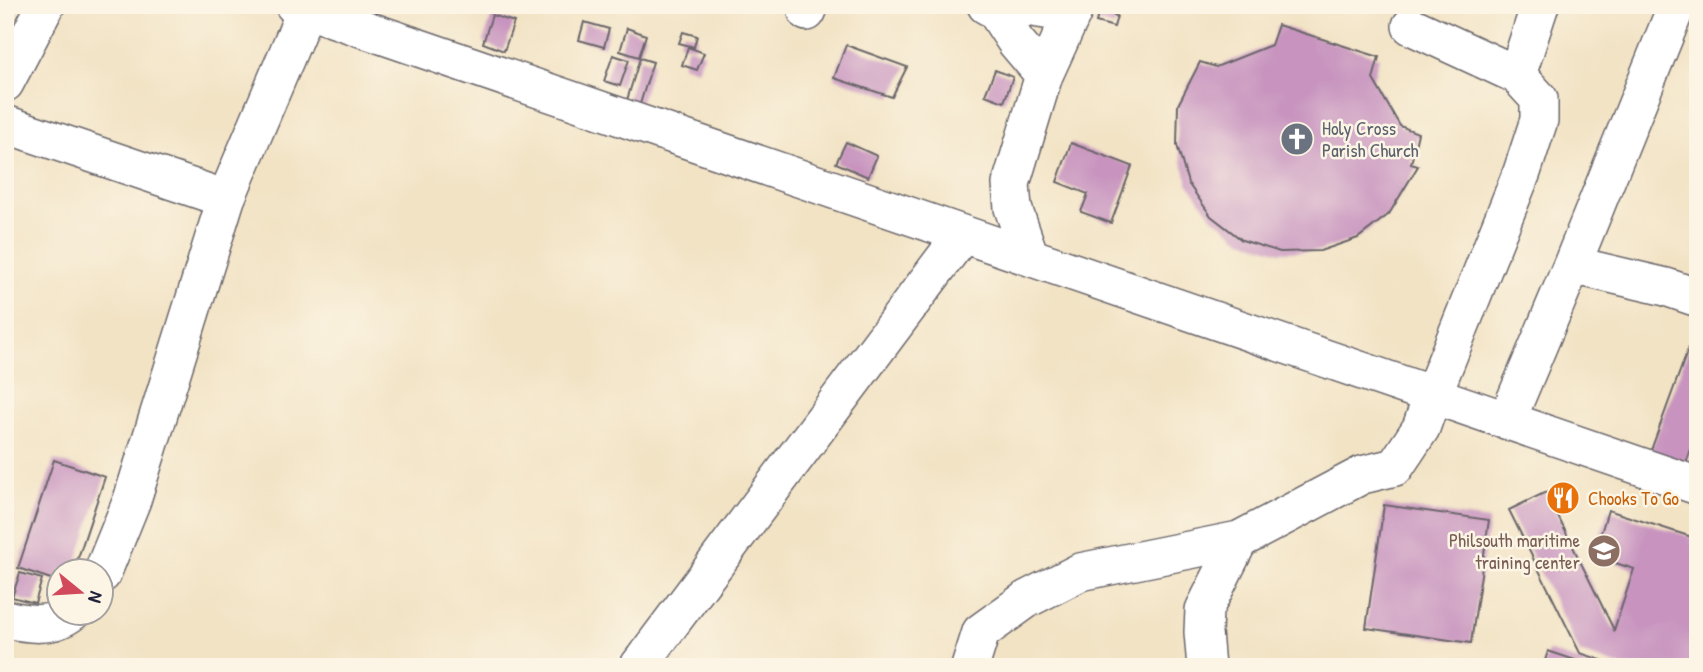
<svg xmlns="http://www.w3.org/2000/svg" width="1703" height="672" font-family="'Patrick Hand',sans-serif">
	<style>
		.building { fill: #c894bf }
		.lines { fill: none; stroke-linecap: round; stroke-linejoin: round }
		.minor-casing { stroke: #6b666b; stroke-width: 40 }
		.minor { stroke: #fff; stroke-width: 37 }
		.labels { text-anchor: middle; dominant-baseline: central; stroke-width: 5; stroke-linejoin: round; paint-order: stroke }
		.worship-label { font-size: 19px; fill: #5b616d; stroke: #fcf5e5; text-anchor: start }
		.food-label { font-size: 19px; fill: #c56008; stroke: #fcf5e5; text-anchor: start }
		.education-label { font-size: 19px; fill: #785e54; stroke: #fcf5e5; text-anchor: end }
	</style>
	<rect width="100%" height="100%" fill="#fcf5e5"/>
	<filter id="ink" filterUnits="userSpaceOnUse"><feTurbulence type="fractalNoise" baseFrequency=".0143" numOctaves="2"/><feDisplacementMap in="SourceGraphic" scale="14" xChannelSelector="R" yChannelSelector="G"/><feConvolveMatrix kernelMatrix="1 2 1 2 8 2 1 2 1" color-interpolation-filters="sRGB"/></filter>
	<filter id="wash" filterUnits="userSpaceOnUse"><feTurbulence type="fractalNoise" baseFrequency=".00686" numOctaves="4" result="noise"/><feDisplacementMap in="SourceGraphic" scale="28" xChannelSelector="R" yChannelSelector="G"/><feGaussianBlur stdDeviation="1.57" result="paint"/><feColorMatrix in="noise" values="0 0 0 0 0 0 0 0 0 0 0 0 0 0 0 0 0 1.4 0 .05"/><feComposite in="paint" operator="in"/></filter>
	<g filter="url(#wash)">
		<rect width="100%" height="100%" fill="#f2e3c5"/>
		<g id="blocks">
			<path class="building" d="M1101,5H1117L1114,15L1117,16L1114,27L1096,22Z
				M492,15L514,22L504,51L483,43Z
				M584,22L609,29L604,47L579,40Z
				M1278,25L1379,57L1373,79L1400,126L1418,133L1411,164L1418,166L1389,214L1358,238L1320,251L1280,252L1242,240L1211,216L1188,183L1177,145L1178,105L1200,62L1216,67L1271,45Z
				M627,28L646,35L639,57L620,51Z
				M683,32L697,36L694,47L679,43Z
				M846,45L907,67L892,97L834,78Z
				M688,47L704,53L697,70L682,65Z
				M613,55L629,60L620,86L604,81Z
				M640,58L653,62L640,104L627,100Z
				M995,70L1013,77L1004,102L985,95Z
				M846,142L877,156L868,177L836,163Z
				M1071,143L1132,166L1111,223L1081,212L1088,194L1057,182Z
				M1698,322V430L1685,466L1650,453Z
				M54,460L105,477L74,570H60V582L18,568Z
				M1546,492L1614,630L1634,569L1594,556L1608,510L1698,539V660L1696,667H1622L1580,653L1509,510Z
				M1384,505L1489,520L1471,643L1366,628Z
				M20,573L42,579L35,603L12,597Z
				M1548,651L1593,666V667H1543Z"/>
		</g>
	</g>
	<g filter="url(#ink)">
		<use href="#blocks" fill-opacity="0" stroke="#6b666b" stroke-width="2"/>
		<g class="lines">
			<defs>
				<path id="minor" d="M294,5L1698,486
					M986,5L995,10L1016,42L1044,75
					M995,10L1025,7L1072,14
					M807,12L810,5
					M1517,75L1540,5
					M5,83L46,5
					M5,124L226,199
					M1030,257L1013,208L1011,184L1044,75L1076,5
					M1572,265L1666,287L1698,298
					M1507,420L1572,265L1677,5
					M102,574L132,500L226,199L306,10
					M5,619C28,624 52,628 72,612
					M638,667L962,235
					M970,667L981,632L1027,599L1080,572L1239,540
					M1206,667L1203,632L1204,610L1239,540L1362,475L1395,467L1421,428L1433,394L1522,172L1539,120V99L1517,75L1411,26"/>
			</defs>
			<use href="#minor" class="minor-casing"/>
			<use href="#minor" class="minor"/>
		</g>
	</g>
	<defs>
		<symbol id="church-disc" viewBox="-11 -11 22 22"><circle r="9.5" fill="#6b7280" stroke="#fcf5e5"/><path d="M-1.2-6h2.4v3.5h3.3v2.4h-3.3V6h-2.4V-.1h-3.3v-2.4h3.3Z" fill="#fff"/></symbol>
		<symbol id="restaurant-disc" viewBox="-11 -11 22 22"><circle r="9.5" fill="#e8710a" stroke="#fcf5e5"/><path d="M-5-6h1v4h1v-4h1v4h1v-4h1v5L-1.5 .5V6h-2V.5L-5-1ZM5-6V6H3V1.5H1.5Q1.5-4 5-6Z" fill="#fff"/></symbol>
		<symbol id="school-disc" viewBox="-11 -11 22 22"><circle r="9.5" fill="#8d6e63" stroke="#fcf5e5"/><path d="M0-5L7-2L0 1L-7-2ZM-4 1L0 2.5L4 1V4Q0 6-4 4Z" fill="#fff"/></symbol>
	</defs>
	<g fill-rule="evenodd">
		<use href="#church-disc" x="1278" y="120" width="38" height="38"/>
		<use href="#restaurant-disc" x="1544" y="479" width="38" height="38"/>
		<use href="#school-disc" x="1585" y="532" width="38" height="38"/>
	</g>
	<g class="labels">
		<g class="worship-label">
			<text x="1322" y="128">Holy Cross<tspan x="1322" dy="22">Parish Church</tspan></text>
		</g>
		<g class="food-label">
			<text x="1588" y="498">Chooks To Go</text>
		</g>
		<g class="education-label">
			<text x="1580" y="540">Philsouth maritime<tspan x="1580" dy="22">training center</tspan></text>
		</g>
	</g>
	<rect width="1703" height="672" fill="none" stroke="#fcf5e5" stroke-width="28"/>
	<g transform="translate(80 592) rotate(108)"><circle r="33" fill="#fcf5e5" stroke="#a5a1a1" stroke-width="2"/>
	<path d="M0-5L12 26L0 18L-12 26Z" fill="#d1495b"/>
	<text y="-10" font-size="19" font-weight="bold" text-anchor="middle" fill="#22223b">N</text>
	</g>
</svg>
